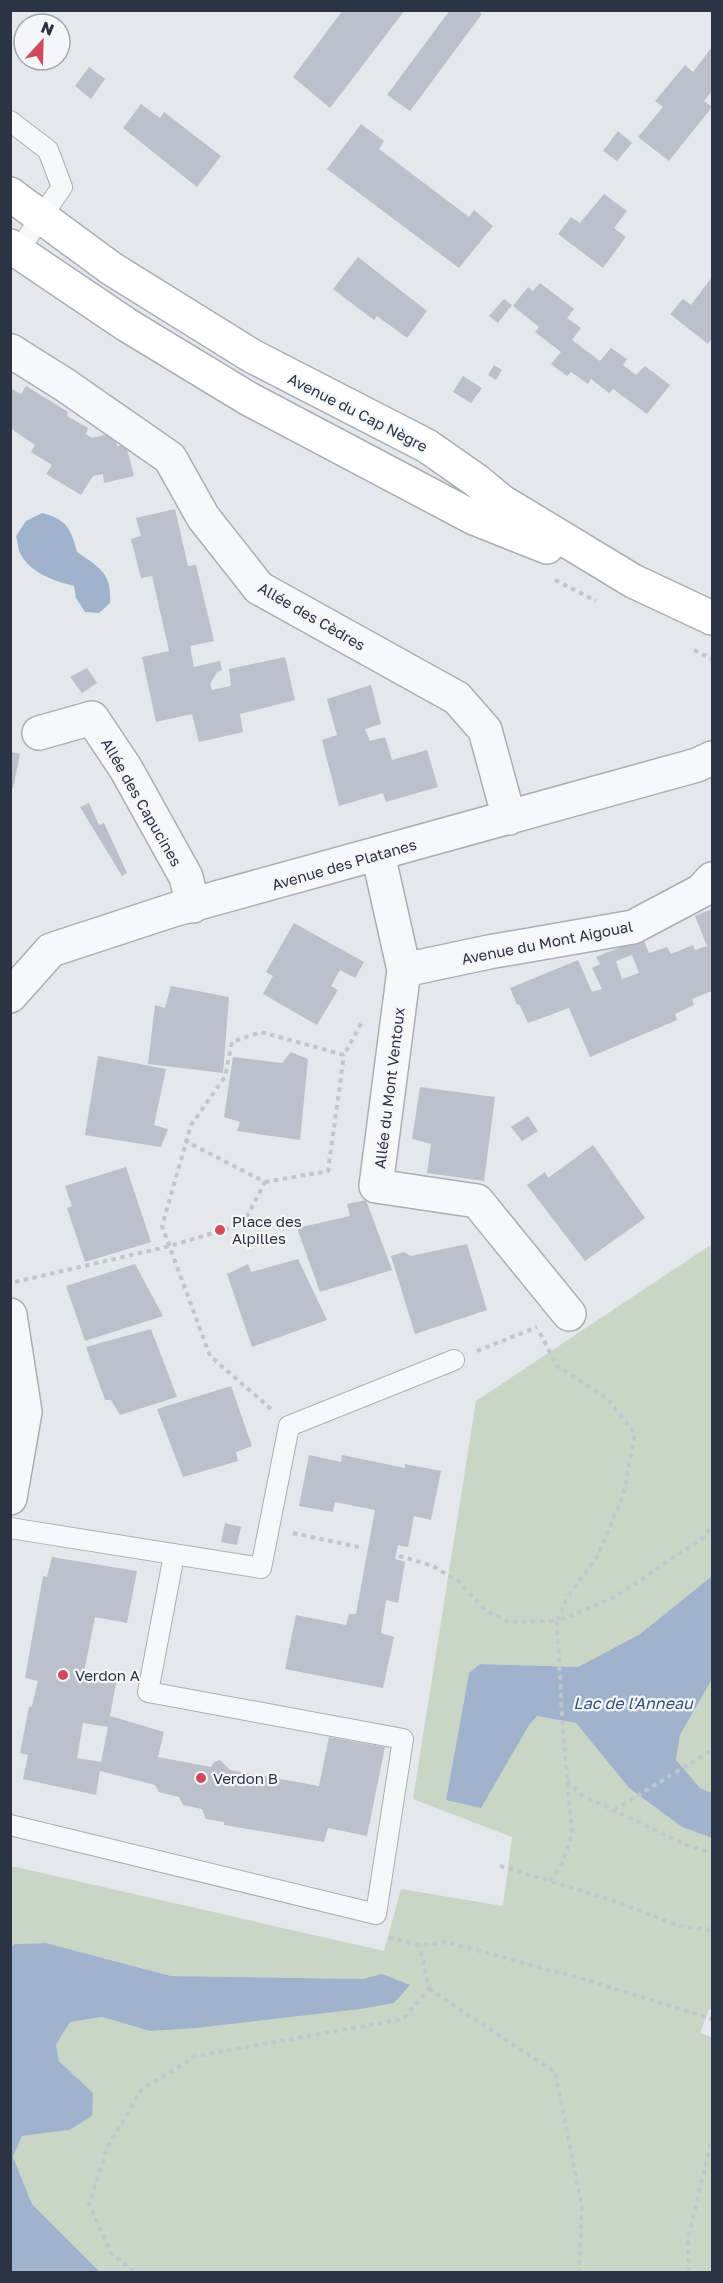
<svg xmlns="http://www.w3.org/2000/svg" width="723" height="2283" font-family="'Golos Text',sans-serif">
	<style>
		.green { fill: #c9d6c5 }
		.water { fill: #9fb4cc }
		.building { fill: #bbc0ca; fill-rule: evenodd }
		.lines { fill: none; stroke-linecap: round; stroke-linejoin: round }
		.lane-casing { stroke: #a9aeb7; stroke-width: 22 }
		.street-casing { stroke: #a9aeb7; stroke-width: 36 }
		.secondary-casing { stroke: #a9aeb7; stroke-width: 36 }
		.path { stroke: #c2c5cb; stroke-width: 4; stroke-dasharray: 4.5 4.5; stroke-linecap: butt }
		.lane { stroke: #f7f8fa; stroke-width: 20 }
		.street { stroke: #f7f8fa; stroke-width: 33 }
		.secondary { stroke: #fff; stroke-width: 33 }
		.poi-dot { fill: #d1495b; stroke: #f4f6f9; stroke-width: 2 }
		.labels { text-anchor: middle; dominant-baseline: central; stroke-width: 4.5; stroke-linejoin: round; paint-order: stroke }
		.street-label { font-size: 15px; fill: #2b3445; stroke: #f4f6f9 }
		.poi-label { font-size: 15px; fill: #2b3445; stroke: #f4f6f9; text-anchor: start }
		.water-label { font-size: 16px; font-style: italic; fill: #34527a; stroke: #f4f6f9 }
	</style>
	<rect width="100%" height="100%" fill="#e4e7ec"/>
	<path class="green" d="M712,1244V1576L640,1634L578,1667L480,1664L469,1673L446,1800L537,1716L576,1723L629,1788L682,1827L712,1838V2009H709L700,2033L712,2037V2272H100L32,2204L13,2157L22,2136L69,2130L93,2093L59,2061L56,2045L70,2022L102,2017L150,2031L382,1974L363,1979L171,1976L46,1943L15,1944L11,1947V1866L384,1951L401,1889L503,1906L512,1837L413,1799L476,1401Z
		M712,1679V1793L700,1788L676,1761L680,1735Z"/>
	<path class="water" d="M42,513C66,519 71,528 77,552C100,568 112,573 110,603L99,613L85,612L76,598L74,586C55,581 32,574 21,555C18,550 18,542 16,536L26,521Z
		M712,1576V1679L680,1735L676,1760L700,1788L712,1793V1838L682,1827L629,1788L576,1723L537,1716L529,1725L481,1808L446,1800L469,1673L480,1664L578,1667L640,1634Z
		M46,1943L171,1976L363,1979L382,1974L410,1985L394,2003L360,2009L196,2028L150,2031L102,2017L70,2022L56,2045L59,2061L93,2093L92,2116L69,2130L22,2136L13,2157L32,2204L100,2272H11V1947L15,1944Z"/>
	<path class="building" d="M343,10H405L330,108L293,77Z
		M450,10H477L482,14L410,111L387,95Z
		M712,47V91L704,101L712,107L669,161L638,137L663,107L655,101L685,65L693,72Z
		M89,67L105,79L91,99L75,86Z
		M141,104L160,118L164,112L221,156L197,187L123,128Z
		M361,124L384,141L379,149L469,217L474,210L493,226L459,268L327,169Z
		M618,131L632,143L617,161L603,151Z
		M604,194L627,211L614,228L626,237L603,268L558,234L571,217L580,223Z
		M358,257L427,311L407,338L377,316L374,320L333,289Z
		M712,277V338L708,344L670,314L683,299L691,305Z
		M540,283L574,309L567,318L581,328L572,340L600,361L611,348L627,359L623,365L636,375L645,366L670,385L647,414L613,389L609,393L591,379L588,384L571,372L567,376L551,364L561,352L535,332L539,327L513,306L528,287L533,291Z
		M504,299L512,305L498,323L489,316Z
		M494,365L502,370L496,380L488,375Z
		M463,376L482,388L471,403L453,392Z
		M26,386L68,412L67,416L88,428L86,434L92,438L114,433L117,446L126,445L134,476L104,483L103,474L93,476L81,495L46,474L52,465L31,452L35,445L10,428V388L21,394Z
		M175,509L188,566L196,565L214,641L190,646L194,667L220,661L222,670L217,672L210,684L212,690L231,686L229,669L285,657L295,700L240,714L243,732L199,742L192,714L156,722L142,657L169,651L152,576L141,578L131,539L141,536L136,518Z
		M87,668L97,683L82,693L70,677Z
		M371,685L381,724L365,729L370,741L385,737L392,760L427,750L438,787L386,802L383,793L339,806L322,740L337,735L327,699Z
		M10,752L20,754L13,788H10Z
		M89,803L99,825L104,823L127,873L122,876L80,807Z
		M712,909V991L692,999L694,1005L675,1014L677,1020L590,1057L569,1008L528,1023L519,1004L517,1005L510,988L578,960L592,992L602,989L592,968L600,964L596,957L643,938L649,953L667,947L671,954L693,945L695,950L707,946L695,916ZM632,955L639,973L622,979L616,961Z
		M294,923L364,962L355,978L340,970L331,986L338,990L317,1025L263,994L273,976L266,972Z
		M171,986L229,997L223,1073L148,1064L155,1005L165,1008Z
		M291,1052L308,1059L300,1140L237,1131L240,1122L224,1117L233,1057L282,1063Z
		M98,1056L166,1069L154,1125L168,1129L161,1147L85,1135Z
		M420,1087L495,1097L484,1181L427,1173L431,1144L412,1139Z
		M528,1116L538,1131L522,1141L511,1127Z
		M593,1145L645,1218L585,1261L527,1185L545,1172L548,1178Z
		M126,1167L151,1242L85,1262L67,1208L72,1206L65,1186Z
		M366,1200L392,1270L320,1292L297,1228L350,1216L347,1204Z
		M467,1244L487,1310L415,1334L391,1256L404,1252L411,1256Z
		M298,1259L327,1320L252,1347L227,1274L248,1264L251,1272Z
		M135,1264L163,1316L85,1341L66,1286Z
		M151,1329L177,1397L120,1415L111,1400H105L86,1347Z
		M231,1386L252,1446L236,1452L238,1461L183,1477L157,1409Z
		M309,1455L341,1462L342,1455L405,1468V1464L441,1471L431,1520L414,1516L408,1547L398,1545L395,1559L405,1562L398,1603L386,1600L381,1633L394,1637L383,1688L285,1669L296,1615L346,1625L349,1614H356L375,1510L335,1502L333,1512L299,1506Z
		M225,1523L241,1527L237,1545L221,1542Z
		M52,1557L137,1571L127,1623L95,1617L84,1672L117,1678L110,1716L164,1732L158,1757L211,1767L214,1762L220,1760L230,1770L319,1786L329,1737L385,1747L367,1836L328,1828L324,1842L224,1825V1822L206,1819L202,1809L183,1805L179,1797L159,1792L155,1785L100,1771L96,1795L23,1779L28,1755L20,1753L29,1707L32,1706L38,1681L25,1678L43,1576L47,1577ZM83,1723L108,1727L101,1762L77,1758Z"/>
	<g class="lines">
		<defs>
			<path id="lane" d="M10,121L48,150L62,187L18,251
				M10,1528L261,1568L289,1426L454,1360
				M10,1825L376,1914L403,1739L148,1692L174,1555"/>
			<path id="street" d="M11,351L65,385L170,458L203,517L259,588L457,698L485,730L509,818
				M39,733L92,718L126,769L186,877L193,906
				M378,854L404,970L376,1186L477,1201L569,1314
				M404,970L489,952L633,927L701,891L712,879
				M10,996L51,950L173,910L697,765L712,758
				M10,1315L25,1412L10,1498"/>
			<path id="secondary" d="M10,194L112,269L252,356L427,446L477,481L501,501L633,581L712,618
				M10,246L127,325L249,399L474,518L547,547"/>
		</defs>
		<use href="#lane" class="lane-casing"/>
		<use href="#street" class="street-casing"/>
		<use href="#secondary" class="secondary-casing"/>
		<path class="path" d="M555,580L596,601
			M694,650L712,659
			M265,1182L328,1171L344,1055
			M15,1282L170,1246L243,1224L265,1182L187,1142
			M477,1351L537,1327
			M271,1409L210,1356L162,1226L191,1125L225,1077L232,1042L261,1032L344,1055L363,1020
			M293,1533L363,1548
			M399,1556L433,1566L459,1582L485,1610L509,1622L557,1621L568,1596L597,1557L623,1496L635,1434L607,1398L557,1366L540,1333
			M567,1781L582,1795L686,1845L712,1853
			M614,1810L712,1750
			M500,1866L606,1898L680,1926L712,1930
			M550,1881L563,1862L572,1833L563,1732L557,1621L615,1597L704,1537L712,1526
			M389,1937L420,1946L447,1942L583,1979L712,2019
			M429,1989L555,2072L582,2206L579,2272
			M134,2272L111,2253L89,2204L107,2148L142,2089L196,2056L403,2019L429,1989L420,1946
			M689,2272L688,2239L712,2138"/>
		<use href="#lane" class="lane"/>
		<use href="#street" class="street"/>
		<use href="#secondary" class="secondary"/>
	</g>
	<g class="poi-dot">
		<circle cx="220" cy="1230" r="6"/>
		<circle cx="63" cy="1675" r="6"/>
		<circle cx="201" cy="1778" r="6"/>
	</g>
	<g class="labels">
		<g class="street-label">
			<text transform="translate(358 412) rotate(27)">Avenue du Cap Nègre</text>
			<text transform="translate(312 616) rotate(30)">Allée des Cèdres</text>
			<text transform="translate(142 802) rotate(60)">Allée des Capucines</text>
			<text transform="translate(344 864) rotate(-16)">Avenue des Platanes</text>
			<text transform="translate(547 942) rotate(-11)">Avenue du Mont Aigoual</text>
			<text transform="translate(389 1088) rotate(-83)">Allée du Mont Ventoux</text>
		</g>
		<g class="poi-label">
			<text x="232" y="1221">Place des<tspan x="232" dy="17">Alpilles</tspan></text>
			<text x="75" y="1675">Verdon A</text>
			<text x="213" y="1778">Verdon B</text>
		</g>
		<g class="water-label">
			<text x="633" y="1703">Lac de l'Anneau</text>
		</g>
	</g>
	<rect width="723" height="2283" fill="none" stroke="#2b3445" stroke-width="24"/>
	<g transform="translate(42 42) rotate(22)"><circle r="28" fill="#f4f6f9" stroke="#a4a8b1" stroke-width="1.5"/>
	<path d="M0-4.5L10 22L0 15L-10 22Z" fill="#d1495b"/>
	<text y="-9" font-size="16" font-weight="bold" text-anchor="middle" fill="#2b3445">N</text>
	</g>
</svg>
